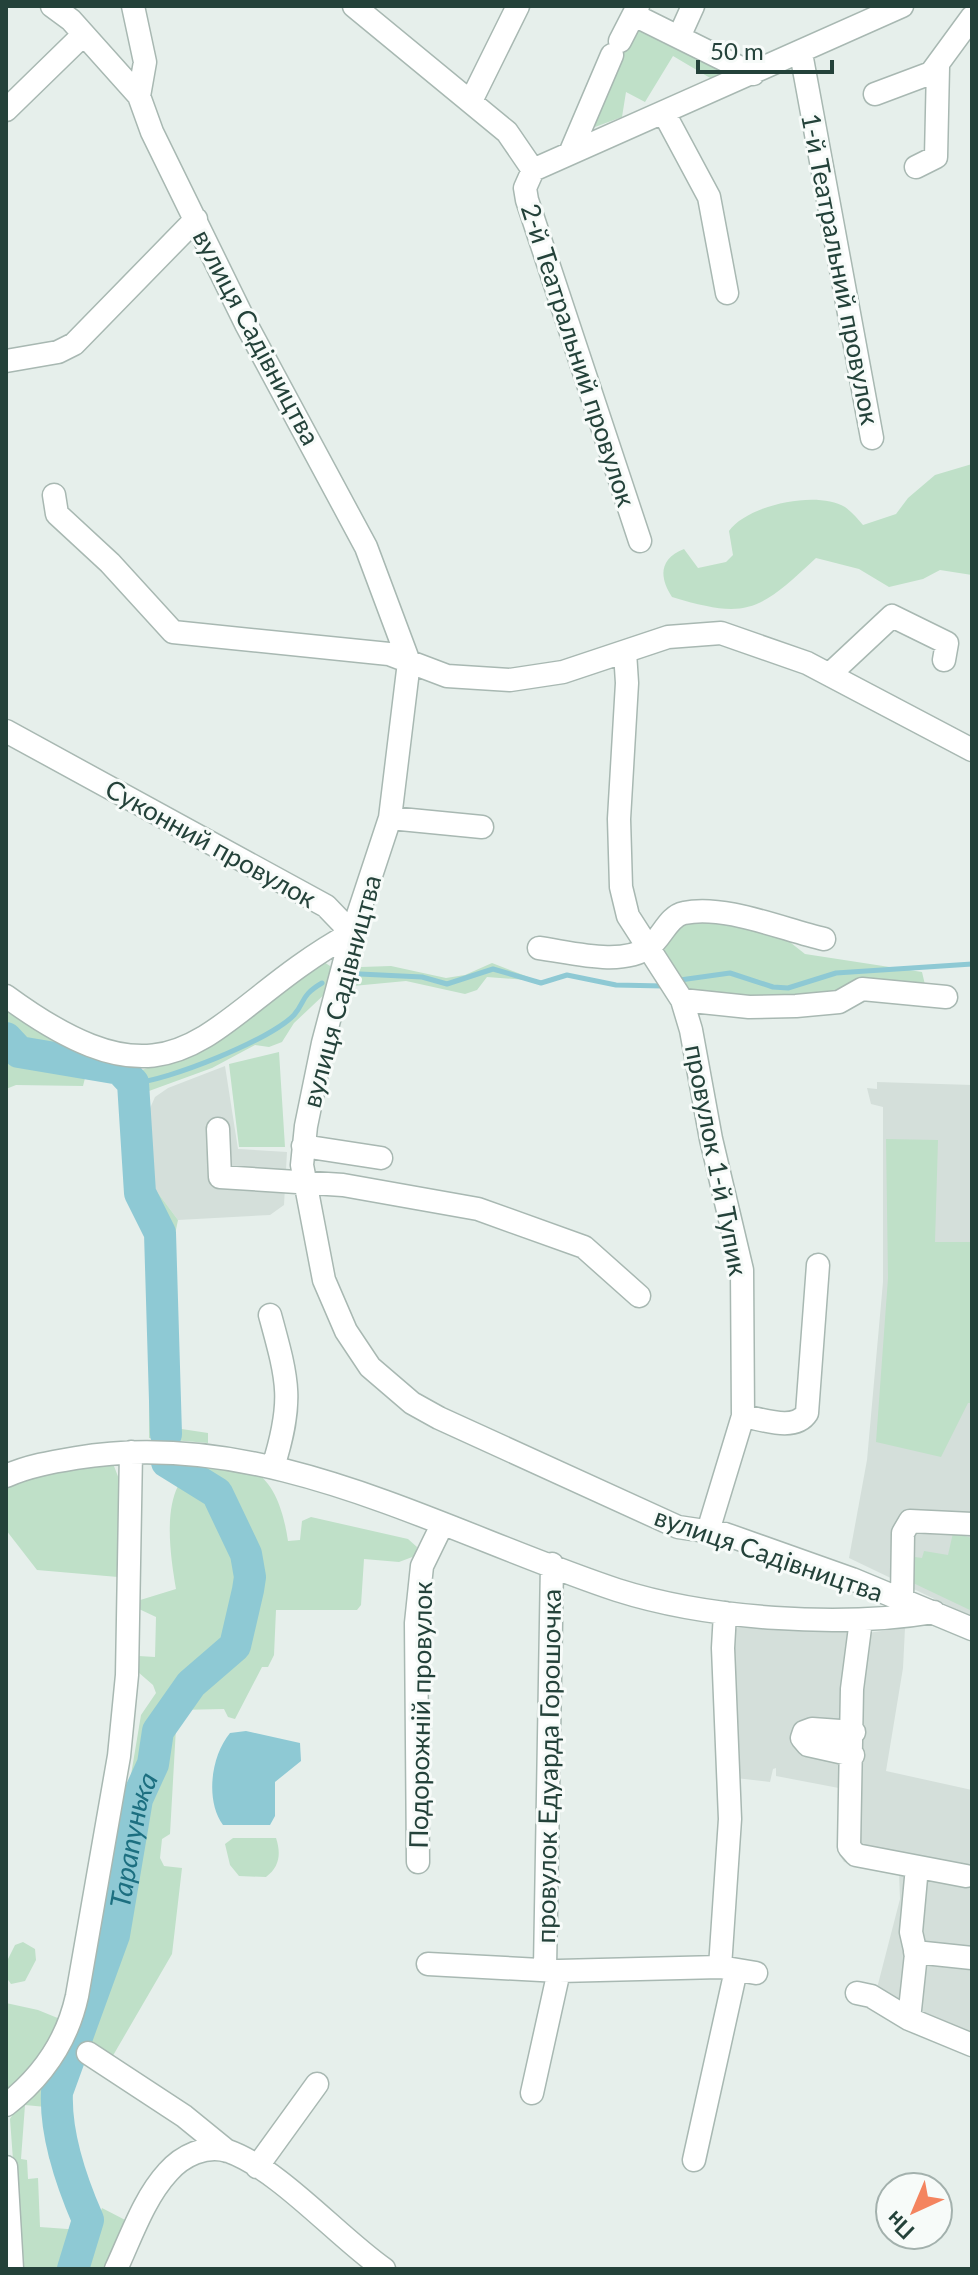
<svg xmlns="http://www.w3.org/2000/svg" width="978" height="2275" font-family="Lato,sans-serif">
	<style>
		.built { fill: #d4dfda }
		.green { fill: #bfe0c8; fill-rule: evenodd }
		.water { fill: #8ec9d4 }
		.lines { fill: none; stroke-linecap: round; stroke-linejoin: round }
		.stream { stroke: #8ec9d4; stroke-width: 5 }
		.river { stroke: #8ec9d4; stroke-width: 32 }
		.minor-casing { stroke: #a8b8b2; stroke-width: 25 }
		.minor { stroke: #fff; stroke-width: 22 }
		.labels { text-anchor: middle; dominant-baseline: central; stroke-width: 6; stroke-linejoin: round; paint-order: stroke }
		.street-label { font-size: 26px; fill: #24423a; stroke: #f7fbf9 }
		.water-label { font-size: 28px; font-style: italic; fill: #1c6f80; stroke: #f7fbf9 }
	</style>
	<rect width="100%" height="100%" fill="#e6efeb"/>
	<path class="built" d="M225,1066L238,1149L287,1152L284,1205L270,1215L178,1220L152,1185L147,1115L155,1097L168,1088Z
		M877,1082L972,1085V1617L849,1558L867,1460L883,1282V1107L871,1104L867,1088L877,1089Z
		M738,1626L867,1633L905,1628L903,1668L886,1771L972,1790V2037L876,1992L900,1899L899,1873L844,1862L839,1854L844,1789L776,1776V1768L773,1769L770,1782L736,1778L732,1637Z"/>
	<path class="green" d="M638,22L732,72L717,82L673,56L645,102L626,92L622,117L595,127L591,118Z
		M972,464V575L940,570L923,579L889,587L859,569L816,558C759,611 748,620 672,597C659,577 659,559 684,549L698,568L726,562L733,555L729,531C748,505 816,490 845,507C852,512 858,519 863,525L896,514L908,498L935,475Z
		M712,918L786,939L805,954L922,972L926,989C844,996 766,1007 684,989L662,953L679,924Z
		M324,962L330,966L332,976L328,991L294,1023L282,1042L269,1047L255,1045L212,1068L149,1091L139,1089L136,1077L139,1071L182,1056L315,964Z
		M492,963L539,981L487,977L477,990L465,994L406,981L353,986L361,967L391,966L446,978L465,975Z
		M6,1007L60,1040L69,1057L82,1059L86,1074L83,1086L16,1085L6,1089Z
		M279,1052L285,1147H239L229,1064Z
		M886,1139L938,1140L935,1242H972V1403H968L941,1457L876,1442L888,1278Z
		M152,1185L178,1220L168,1268L175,1428L208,1433V1443L149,1438V1275C158,1236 147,1221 128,1186Z
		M112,1461L119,1479L118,1577L37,1570L6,1530V1488L25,1476Z
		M208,1463C220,1464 235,1464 246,1467C275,1478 284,1514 288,1541L300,1540L302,1521L311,1517L408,1539L417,1547L415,1556L399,1562L364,1559L361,1605L357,1610H276L274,1655L268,1667H262L235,1719L228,1717L224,1709L177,1710L170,1834L162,1839L160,1858L164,1866L182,1868L172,1954L111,2059L80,2060L71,2076L65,2139L71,2141L76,2175L73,2177L83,2196L100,2213L102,2208L131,2223L108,2269H21L10,2119L89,1983L108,1913L141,1715L156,1693L153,1685L138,1672L139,1656L155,1657L156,1617L139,1609L137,1601L176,1589C171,1559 164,1514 178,1486C184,1475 198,1469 208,1463ZM25,2105L46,2107L49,2158L61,2171L85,2218L81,2230L40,2227L38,2178L28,2179L27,2160L21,2159Z
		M953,1533L972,1538V1611L911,1582L915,1557L922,1558L924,1551L948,1555Z
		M233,1838H276C281,1853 280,1867 266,1877L239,1876L230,1865L225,1844Z
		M23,1942L35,1949L36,1960L25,1981L11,1984L6,1977L8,1959L15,1945Z
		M6,2003L38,2010L65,2021L47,2055L6,2098Z"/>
	<path class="water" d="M141,1114L147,1165L141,1182H131L132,1115Z
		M246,1731L300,1743L301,1761L275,1782V1816L270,1825H223C205,1800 211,1756 230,1733Z"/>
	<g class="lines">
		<path class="stream" d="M360,974L422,977L447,984L493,969L541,983L567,975L616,985L663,986
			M680,980L730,973L773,987L788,988L836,973L972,964
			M133,1083C167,1081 270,1040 294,1015C306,1001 300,996 322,983"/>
		<g class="river">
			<path d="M6,1038L19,1052L120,1069L133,1083L140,1193L160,1233L166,1434"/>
			<path id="s1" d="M73,2269L88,2220C71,2181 55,2134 57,2092L114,1935L137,1799L153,1764L158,1731L191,1684L235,1646L248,1590L250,1577L246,1554L217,1493L167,1462"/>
		</g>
		<defs>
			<path id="minor" d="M52,6L71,20L139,96
				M133,6L145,62L139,96L152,132L246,324L366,547L409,662L390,818L352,933L323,1043L306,1126L302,1165L324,1280L346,1331L370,1367L412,1403L439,1418L678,1527L725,1534L852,1579L972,1629
				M354,6L507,132L533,170
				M634,15L753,74
				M679,37L693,6
				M620,41L638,6
				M801,53L872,438
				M875,94L931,73L972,17
				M471,101L518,6
				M6,110L83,35
				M664,113L709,197L727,293
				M571,151L612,55
				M916,167L936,157L938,67
				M533,170L902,6
				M533,170L525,188L527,200L640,541
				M6,361L58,352L74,344L196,219
				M54,495L57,514L110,563L173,632L389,654L447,676L510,680L563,672L668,637L721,633L807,663L972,750
				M625,652L627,683L619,819L621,887L628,916L682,1000L691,1030L711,1139L742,1270L743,1416L708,1531
				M830,674L892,616L947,643L944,660
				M6,731L326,906L352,933C205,1013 186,1128 6,996
				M390,818L482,827
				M539,948C570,952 622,967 649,947C662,938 668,916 684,913C724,904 784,930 824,939
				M682,1000L749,1007L796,1006L839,1002L862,989L946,997
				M218,1129L220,1177L343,1185L478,1209L584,1247L639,1296
				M303,1146L381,1158
				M270,1315C288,1381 294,1400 273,1467
				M743,1416C762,1419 795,1432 807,1413L818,1265
				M6,1476C28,1466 52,1462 76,1458C266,1426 442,1532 617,1590C708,1619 840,1628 934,1612
				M902,1599L903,1533L910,1521L972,1524
				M861,1620L852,1689L849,1847L856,1855L966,1876
				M853,1755L808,1745L802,1738L804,1732L812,1729L854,1732
				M418,1862L416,1623L422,1566L442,1525
				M915,1952L972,1958
				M428,1964L559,1971L532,2093
				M720,1967L730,1819L723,1648L725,1613
				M545,1968L552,1564
				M559,1971L720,1967L756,1973
				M857,1993L871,1996L909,2019L972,2045
				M909,2019L916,1954L911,1932L917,1867
				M88,2053L184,2116L227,2151
				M6,2105C42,2077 67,2042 77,1996L119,1756L127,1675L131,1452
				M694,2160L736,1970
				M6,2167L12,2269
				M257,2167L317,2084
				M116,2269C131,2237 144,2198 168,2172C182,2156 206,2144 228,2151C279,2169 338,2237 384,2269"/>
		</defs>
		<use href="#minor" class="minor-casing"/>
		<use href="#minor" class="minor"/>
	</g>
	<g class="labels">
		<g class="street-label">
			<text transform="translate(841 269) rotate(79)">1-й Театральний провулок</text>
			<text transform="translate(257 337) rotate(62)">вулиця Садівництва</text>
			<text transform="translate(579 355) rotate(72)">2-й Театральний провулок</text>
			<text transform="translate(211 843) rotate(29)">Суконний провулок</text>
			<text transform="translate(341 991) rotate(-75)">вулиця Садівництва</text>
			<text transform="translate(717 1160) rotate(79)">провулок 1-й Тупик</text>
			<text transform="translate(769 1554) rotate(19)">вулиця Садівництва</text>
			<text transform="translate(420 1715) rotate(-89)">Подорожній провулок</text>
			<text transform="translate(548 1766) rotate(-89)">провулок Едуарда Горошочка</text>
		</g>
		<g class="water-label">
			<text stroke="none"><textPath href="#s1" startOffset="448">Тарапунька</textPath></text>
		</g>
	</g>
	<rect width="978" height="2275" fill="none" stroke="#24423a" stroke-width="16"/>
	<g transform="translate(914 2211) rotate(224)"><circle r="38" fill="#f7fbf9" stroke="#a3b1ad" stroke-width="2"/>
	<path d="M0-6L14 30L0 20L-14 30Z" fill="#f4845f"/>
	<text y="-12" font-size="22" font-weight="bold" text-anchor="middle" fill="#24423a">Пн</text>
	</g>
	<path d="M698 60v12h134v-12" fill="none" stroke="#24423a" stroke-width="4"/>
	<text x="710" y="60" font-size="24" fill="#24423a" stroke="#f7fbf9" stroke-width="6" paint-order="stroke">50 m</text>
</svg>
